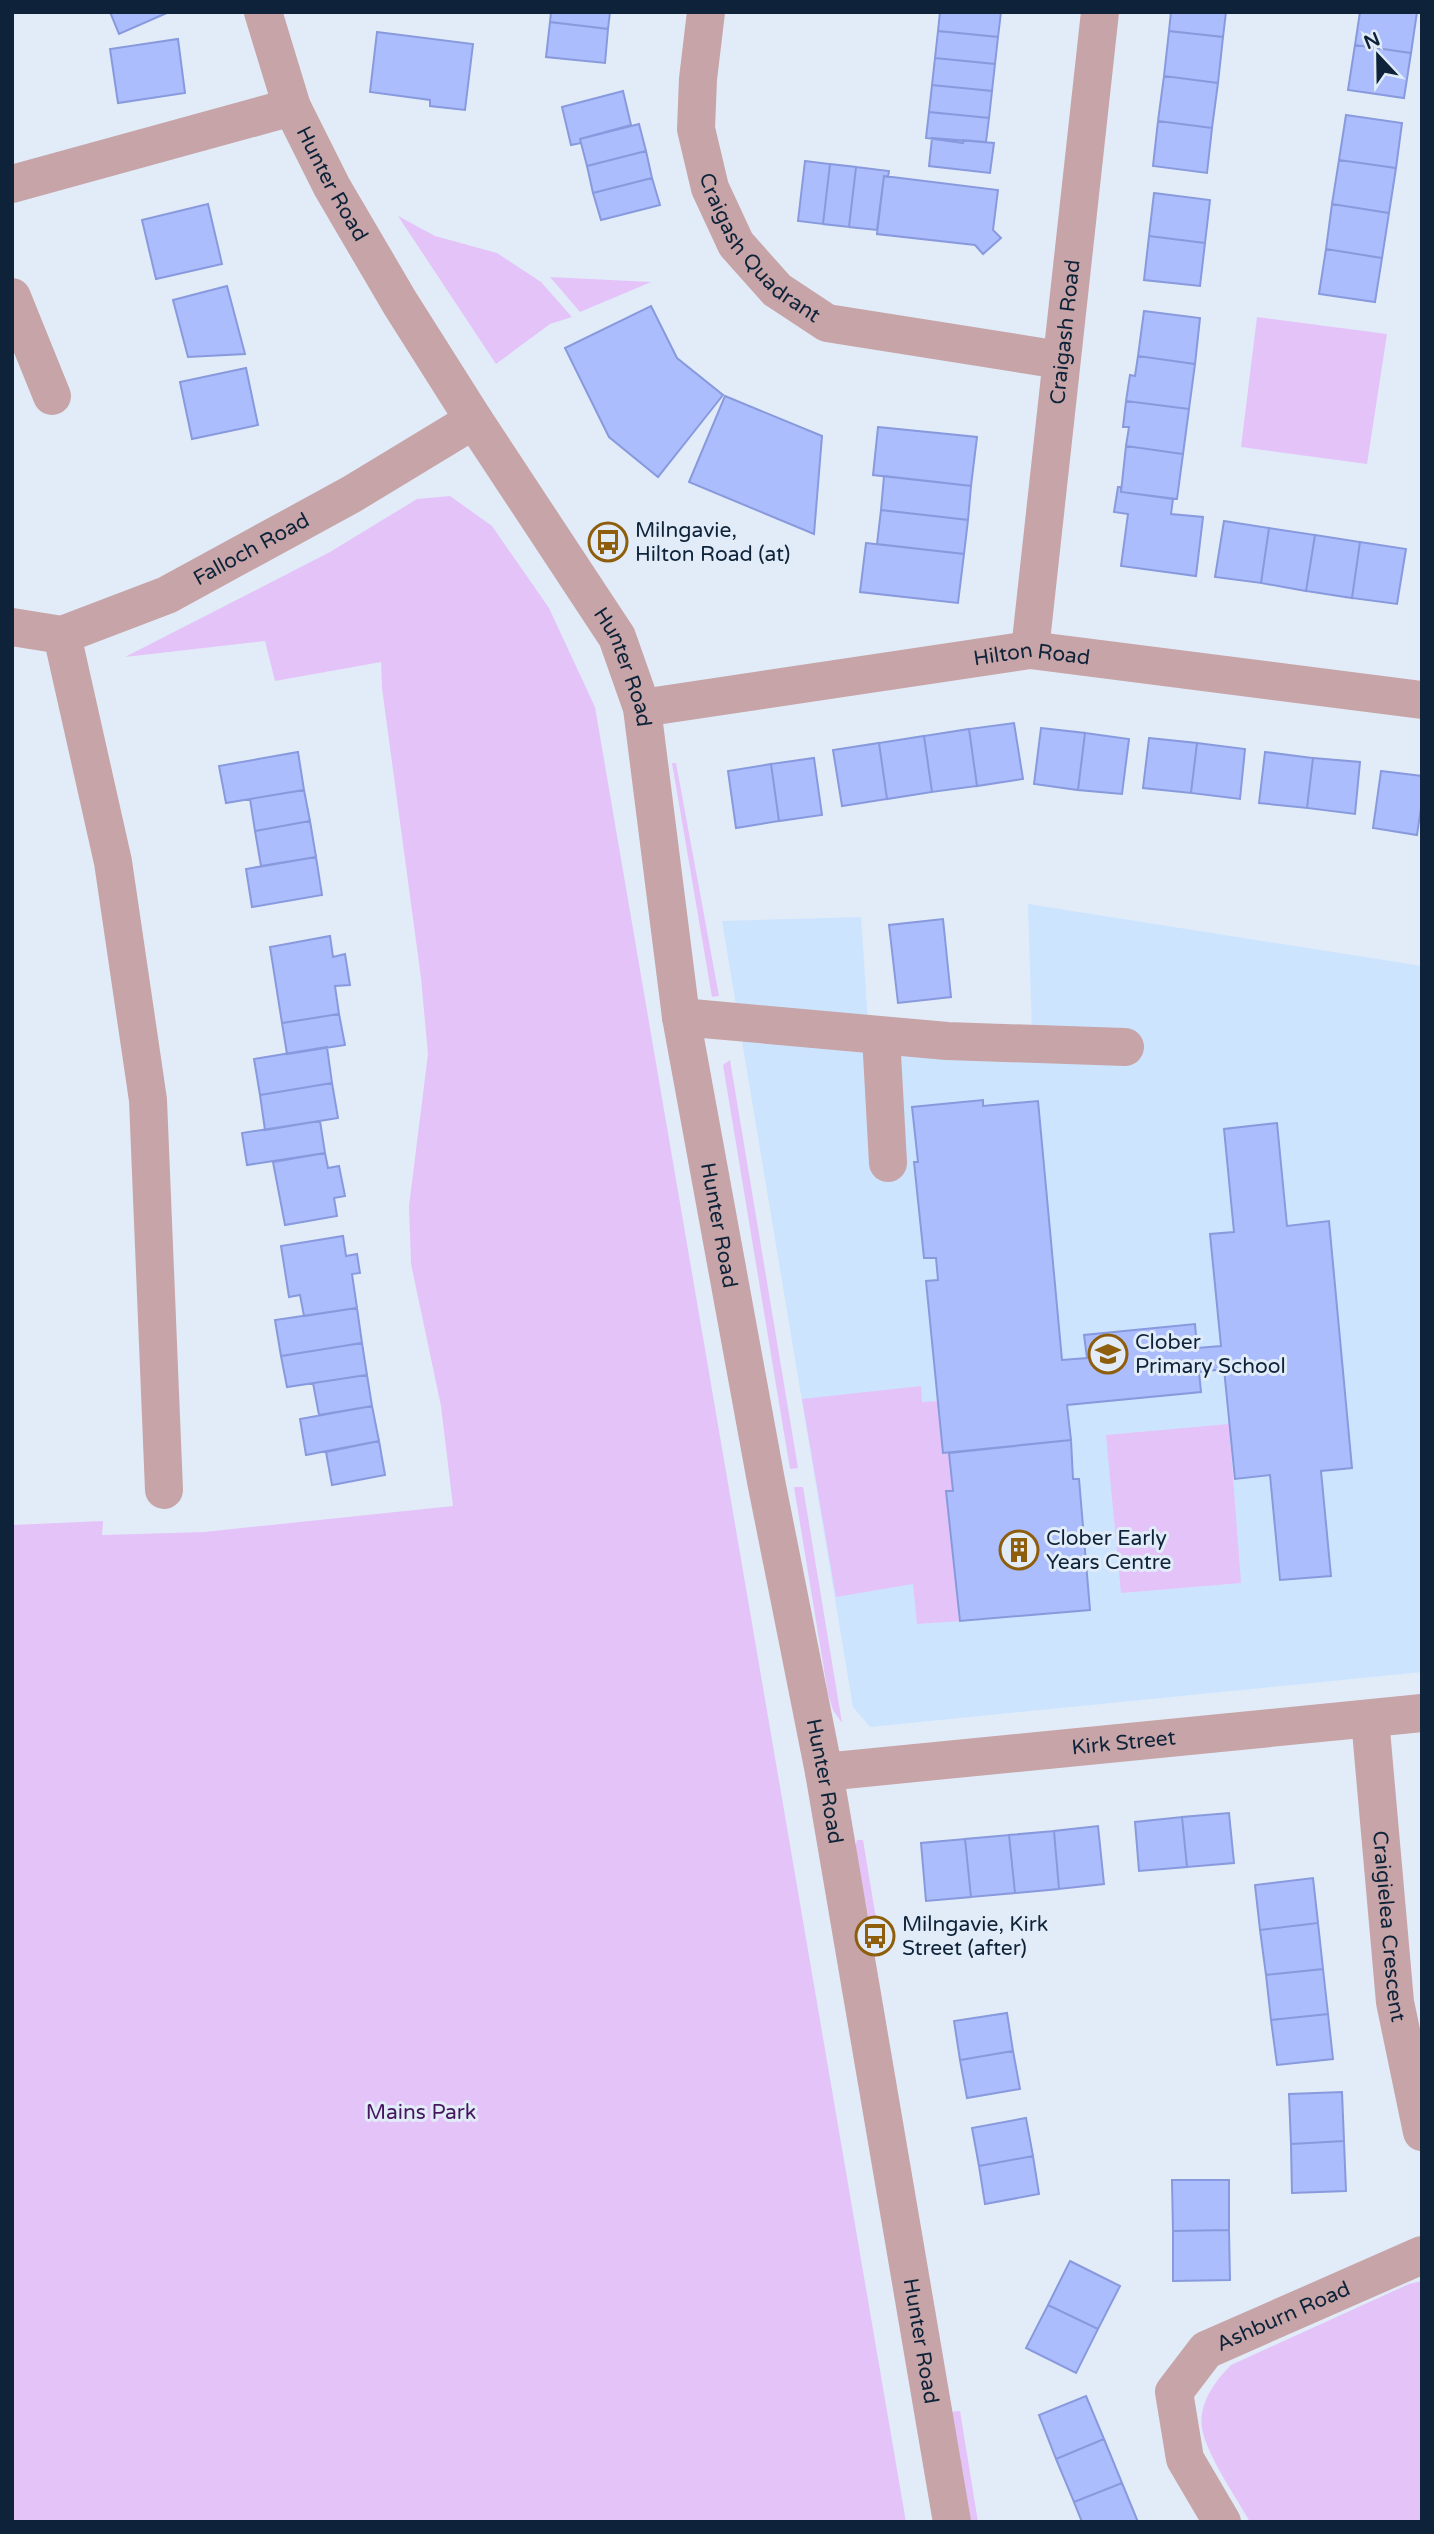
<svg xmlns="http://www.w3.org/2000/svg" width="1434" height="2534" font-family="'Varela Round',sans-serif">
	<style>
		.built { fill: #cde4ff }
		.green { fill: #e4c3f9 }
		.building { fill: #abbdfd; stroke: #889add; stroke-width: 2 }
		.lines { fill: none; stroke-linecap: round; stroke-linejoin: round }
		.minor { stroke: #c7a4a7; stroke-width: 38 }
		.labels { text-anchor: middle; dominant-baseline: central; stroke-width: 6; stroke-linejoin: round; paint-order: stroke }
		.street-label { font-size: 21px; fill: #0e2339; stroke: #e1ecf8 }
		.poi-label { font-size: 21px; fill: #0e2339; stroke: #e1ecf8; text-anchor: start }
		.park-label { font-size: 21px; fill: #46175e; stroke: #e1ecf8 }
	</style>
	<rect width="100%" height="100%" fill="#e1ecf8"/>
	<path class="built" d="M1028,904L1422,966V1672L870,1727L853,1707L722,921L861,917L868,1021L1032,1036Z"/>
	<path class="green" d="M398,216L435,236L497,253L541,282L572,317L550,324L496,364Z
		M550,277L651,282L580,312Z
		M1257,317L1387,334L1367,464L1241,447Z
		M450,496L492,526L549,608L595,707L906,2522H12V1525L103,1521L102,1535L204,1532L453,1506L441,1406L411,1264L409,1206L428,1054L421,978L382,688L381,662L275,681L265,641L125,657L330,552L417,499Z
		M672,763H676L719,996L712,997Z
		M730,1060L798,1468L790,1469L723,1065Z
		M921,1386L922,1402L938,1401L943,1453H949L953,1491L946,1492L960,1621L917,1624L913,1584L836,1597L802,1399Z
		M1229,1424L1241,1583L1121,1593L1106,1435Z
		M794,1487H803L842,1723L833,1710L828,1694Z
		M857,1840H863L878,1931H871L855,1847Z
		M1422,2281V2522H1250C1236,2497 1210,2460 1203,2433C1196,2407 1214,2382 1231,2365L1409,2284Z
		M960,2411L978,2522H970L949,2412Z"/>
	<path class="building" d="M110,12H169L119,34Z
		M551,12H610L608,29L550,22Z
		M940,12H1001L998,37L938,31Z
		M1171,12H1226L1223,37L1169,31Z
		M1360,12H1417L1411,53L1355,45Z
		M550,22L608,29L605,63L546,57Z
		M938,31L998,37L995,64L935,58Z
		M1169,31L1223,37L1218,83L1164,76Z
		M377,32L473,44L465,110L430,106V100L370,92Z
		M178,39L185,93L118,103L110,49Z
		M1355,45L1411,53L1404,98L1348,90Z
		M935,58L995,64L992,91L932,85Z
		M1164,76L1218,83L1212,128L1158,121Z
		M932,85L992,91L989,118L929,112Z
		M623,91L631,125L580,139L581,143L571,145L562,107Z
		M929,112L989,118L986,142L963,140V143L926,138Z
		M1346,115L1402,123L1396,168L1339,160Z
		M1158,121L1212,128L1207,173L1153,166Z
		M639,124L646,151L587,166L580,139Z
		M932,138L994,143L990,173L929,166Z
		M646,151L652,178L593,193L587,166Z
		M1339,160L1396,168L1389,213L1332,204Z
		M805,161L830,164L823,224L798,221Z
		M830,164L856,167L849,227L823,224Z
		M856,167L889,171L888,177L884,176L877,230L849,227Z
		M884,176L998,190L993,230L1001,238L983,254L975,245L877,234Z
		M652,178L660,205L601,220L593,193Z
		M1154,193L1210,200L1205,243L1149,236Z
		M208,204L222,264L156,279L142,220Z
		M1332,204L1389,213L1382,258L1326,249Z
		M1149,236L1205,243L1200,286L1144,280Z
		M1326,249L1382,258L1375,302L1319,294Z
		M227,286L245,354L188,357L173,300Z
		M651,306L677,358L723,395L658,477L609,437L565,348Z
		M1144,311L1200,318L1195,364L1138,356Z
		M1138,356L1195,364L1189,409L1126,401L1130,375L1135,376Z
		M246,368L258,425L192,439L180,382Z
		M725,396L822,436L814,534L689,482Z
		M1126,401L1189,409L1183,454L1126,446L1129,427H1123Z
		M878,427L977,437L971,486L873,475Z
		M1126,446L1183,454L1177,499L1121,492Z
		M884,476L971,486L968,520L881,510Z
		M1118,487H1121V492L1173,499L1171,514L1203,517L1196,576L1121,566L1128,514L1114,512Z
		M881,510L968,520L964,554L877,544Z
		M1224,521L1269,528L1261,583L1215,577Z
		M1269,528L1315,535L1306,591L1261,583Z
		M1315,535L1360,542L1352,598L1306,591Z
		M1360,542L1406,549L1397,604L1352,598Z
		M866,543L964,554L958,603L860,592Z
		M1014,723L1023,779L977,786L969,729Z
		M1041,728L1085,733L1078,790L1034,784Z
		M969,729L977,786L932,792L924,736Z
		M1085,733L1129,739L1122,794L1078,790Z
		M924,736L932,792L887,799L879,743Z
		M1149,738L1197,743L1191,793L1143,788Z
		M879,743L887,799L842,806L833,750Z
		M1197,743L1245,749L1240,799L1191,793Z
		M298,752L304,790L226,803L219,766Z
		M1265,752L1313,758L1307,808L1259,803Z
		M814,758L822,815L779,821L771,764Z
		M1313,758L1360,762L1355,814L1307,808Z
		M771,764L779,821L736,828L728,771Z
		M1381,771L1422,776V801L1417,835L1373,828Z
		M304,790L310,821L255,831L250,799Z
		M310,821L316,857L261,866L255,831Z
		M316,857L322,895L252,907L246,869Z
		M943,919L951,997L898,1003L889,925Z
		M330,936L333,957L345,954L350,985L335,986L339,1014L282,1023L270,947Z
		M339,1014L345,1045L287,1054L282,1023Z
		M327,1047L332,1083L260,1095L254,1059Z
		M332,1083L338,1118L265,1130L260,1095Z
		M983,1100V1106L1038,1101L1062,1360L1087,1358L1084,1335L1195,1324L1197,1348L1221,1346L1210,1234L1234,1232L1224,1129L1277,1123L1287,1226L1329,1221L1352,1468L1321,1471L1331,1576L1280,1580L1270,1475L1235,1479L1224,1369L1199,1372L1201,1392L1067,1405L1071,1440L943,1453L926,1281L938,1280L936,1258H924L914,1162H918L912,1107Z
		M320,1121L325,1153L247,1165L242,1133Z
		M325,1153L328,1168L339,1166L345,1196L334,1198L337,1216L285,1225L273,1162Z
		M343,1236L346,1256L357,1254L360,1273L352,1274L357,1308L304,1316L300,1295L289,1297L281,1246Z
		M357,1308L362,1343L281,1356L275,1320Z
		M362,1343L367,1375L287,1387L281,1356Z
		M367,1375L372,1406L319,1415L313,1383Z
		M372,1406L379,1441L306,1455L300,1419Z
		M1071,1440L1073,1479H1079L1090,1610L960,1621L946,1491H953L949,1453Z
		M379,1441L385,1475L332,1485L326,1452Z
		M1229,1813L1234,1863L1187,1867L1182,1817Z
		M1182,1817L1187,1867L1139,1871L1135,1822Z
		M1098,1826L1104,1884L1059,1889L1054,1831Z
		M1054,1831L1059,1889L1015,1893L1009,1835Z
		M1009,1835L1015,1893L971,1897L965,1839Z
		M965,1839L971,1897L926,1901L921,1843Z
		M1313,1878L1318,1923L1260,1930L1255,1885Z
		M1318,1923L1323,1969L1266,1975L1260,1930Z
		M1323,1969L1328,2014L1271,2020L1266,1975Z
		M1007,2013L1013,2051L960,2060L954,2021Z
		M1328,2014L1333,2059L1277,2065L1271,2020Z
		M1013,2051L1020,2089L967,2098L960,2060Z
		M1342,2092L1344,2141L1291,2144L1289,2094Z
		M1026,2118L1033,2156L979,2166L972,2128Z
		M1344,2141L1346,2191L1292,2193L1291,2144Z
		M1033,2156L1039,2194L985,2204L979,2166Z
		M1172,2180H1229V2230L1173,2231Z
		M1229,2230L1230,2280L1173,2281V2231Z
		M1070,2261L1120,2286L1098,2329L1048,2305Z
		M1048,2305L1098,2329L1076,2373L1026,2348Z
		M1086,2396L1104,2439L1056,2459L1039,2415Z
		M1104,2439L1122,2483L1074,2502L1056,2459Z
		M1122,2483L1138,2522H1082L1074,2502Z"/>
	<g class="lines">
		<g class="minor">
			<path id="s1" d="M263,12L292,107L332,187L400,303L474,420L617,637L642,708L681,1017L766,1481L824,1772L952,2522"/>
			<path id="s2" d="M706,12L698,79L696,129L710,188L736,244L777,290L827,323L1060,360"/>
			<path d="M12,184L292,107"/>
			<path d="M12,297L52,396"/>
			<path id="s3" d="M12,627L62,635L167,595L352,494L474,420"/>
			<path d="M62,635L113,862L148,1100L164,1490"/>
			<path id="s4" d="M1030,650L1100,12"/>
			<path id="s5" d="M642,708L1030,650L1422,700"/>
			<path d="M681,1017L947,1041L1125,1047"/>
			<path d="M881,1036L888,1163"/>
			<path id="s6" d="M1370,1719L1395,2002L1422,2132"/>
			<path id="s7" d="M824,1772L1422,1713"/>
			<path id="s8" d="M1222,2522L1185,2459L1174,2392L1206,2350L1422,2255"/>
		</g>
	</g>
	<defs>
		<symbol id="bus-ring" viewBox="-11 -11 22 22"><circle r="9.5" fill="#e1ecf8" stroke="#8f5e0c" stroke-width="1.5"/><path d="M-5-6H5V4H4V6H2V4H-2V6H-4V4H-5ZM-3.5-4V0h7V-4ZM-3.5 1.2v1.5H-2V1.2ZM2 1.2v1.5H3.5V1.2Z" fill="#8f5e0c"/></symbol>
		<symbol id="school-ring" viewBox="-11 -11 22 22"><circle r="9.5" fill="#e1ecf8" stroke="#8f5e0c" stroke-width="1.5"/><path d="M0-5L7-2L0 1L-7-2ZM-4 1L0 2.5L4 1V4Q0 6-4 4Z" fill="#8f5e0c"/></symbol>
		<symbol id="building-ring" viewBox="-11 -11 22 22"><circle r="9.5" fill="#e1ecf8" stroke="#8f5e0c" stroke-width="1.5"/><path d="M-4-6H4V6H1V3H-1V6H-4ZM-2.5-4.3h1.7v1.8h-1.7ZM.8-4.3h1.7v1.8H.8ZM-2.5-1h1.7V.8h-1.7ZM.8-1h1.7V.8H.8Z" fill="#8f5e0c"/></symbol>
	</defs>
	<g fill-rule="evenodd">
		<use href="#bus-ring" x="586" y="520" width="44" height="44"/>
		<use href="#school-ring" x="1086" y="1332" width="44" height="44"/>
		<use href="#building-ring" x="997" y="1528" width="44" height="44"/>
		<use href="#bus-ring" x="853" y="1914" width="44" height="44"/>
	</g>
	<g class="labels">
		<g class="street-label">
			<text stroke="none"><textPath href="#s1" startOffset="186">Hunter Road</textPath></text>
			<text stroke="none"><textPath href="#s2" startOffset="257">Craigash Quadrant</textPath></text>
			<text stroke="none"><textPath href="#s4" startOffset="320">Craigash Road</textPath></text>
			<text stroke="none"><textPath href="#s3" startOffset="259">Falloch Road</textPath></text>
			<text stroke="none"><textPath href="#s5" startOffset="394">Hilton Road</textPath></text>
			<text stroke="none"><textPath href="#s1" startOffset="752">Hunter Road</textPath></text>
			<text stroke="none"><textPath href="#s1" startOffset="1320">Hunter Road</textPath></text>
			<text stroke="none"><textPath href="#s7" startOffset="301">Kirk Street</textPath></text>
			<text stroke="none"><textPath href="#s1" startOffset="1886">Hunter Road</textPath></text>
			<text stroke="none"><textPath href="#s6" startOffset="208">Craigielea Crescent</textPath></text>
			<text stroke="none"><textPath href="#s8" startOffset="278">Ashburn Road</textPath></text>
			<text stroke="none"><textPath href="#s1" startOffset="2454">Hunter Road</textPath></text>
		</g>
		<g class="poi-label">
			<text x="635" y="530">Milngavie,<tspan x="635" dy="24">Hilton Road (at)</tspan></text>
			<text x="1135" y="1342">Clober<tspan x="1135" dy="24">Primary School</tspan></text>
			<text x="1046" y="1538">Clober Early<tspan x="1046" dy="24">Years Centre</tspan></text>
			<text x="902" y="1924">Milngavie, Kirk<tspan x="902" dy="24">Street (after)</tspan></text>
		</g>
		<g class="park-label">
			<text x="421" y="2112">Mains Park</text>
		</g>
	</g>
	<rect width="1434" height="2534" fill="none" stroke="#0e2339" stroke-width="28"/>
	<g transform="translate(1378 56) rotate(338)" stroke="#e1ecf8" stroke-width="5" paint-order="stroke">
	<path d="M0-5L12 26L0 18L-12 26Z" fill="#0e2339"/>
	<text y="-10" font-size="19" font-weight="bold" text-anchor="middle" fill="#0e2339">N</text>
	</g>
</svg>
